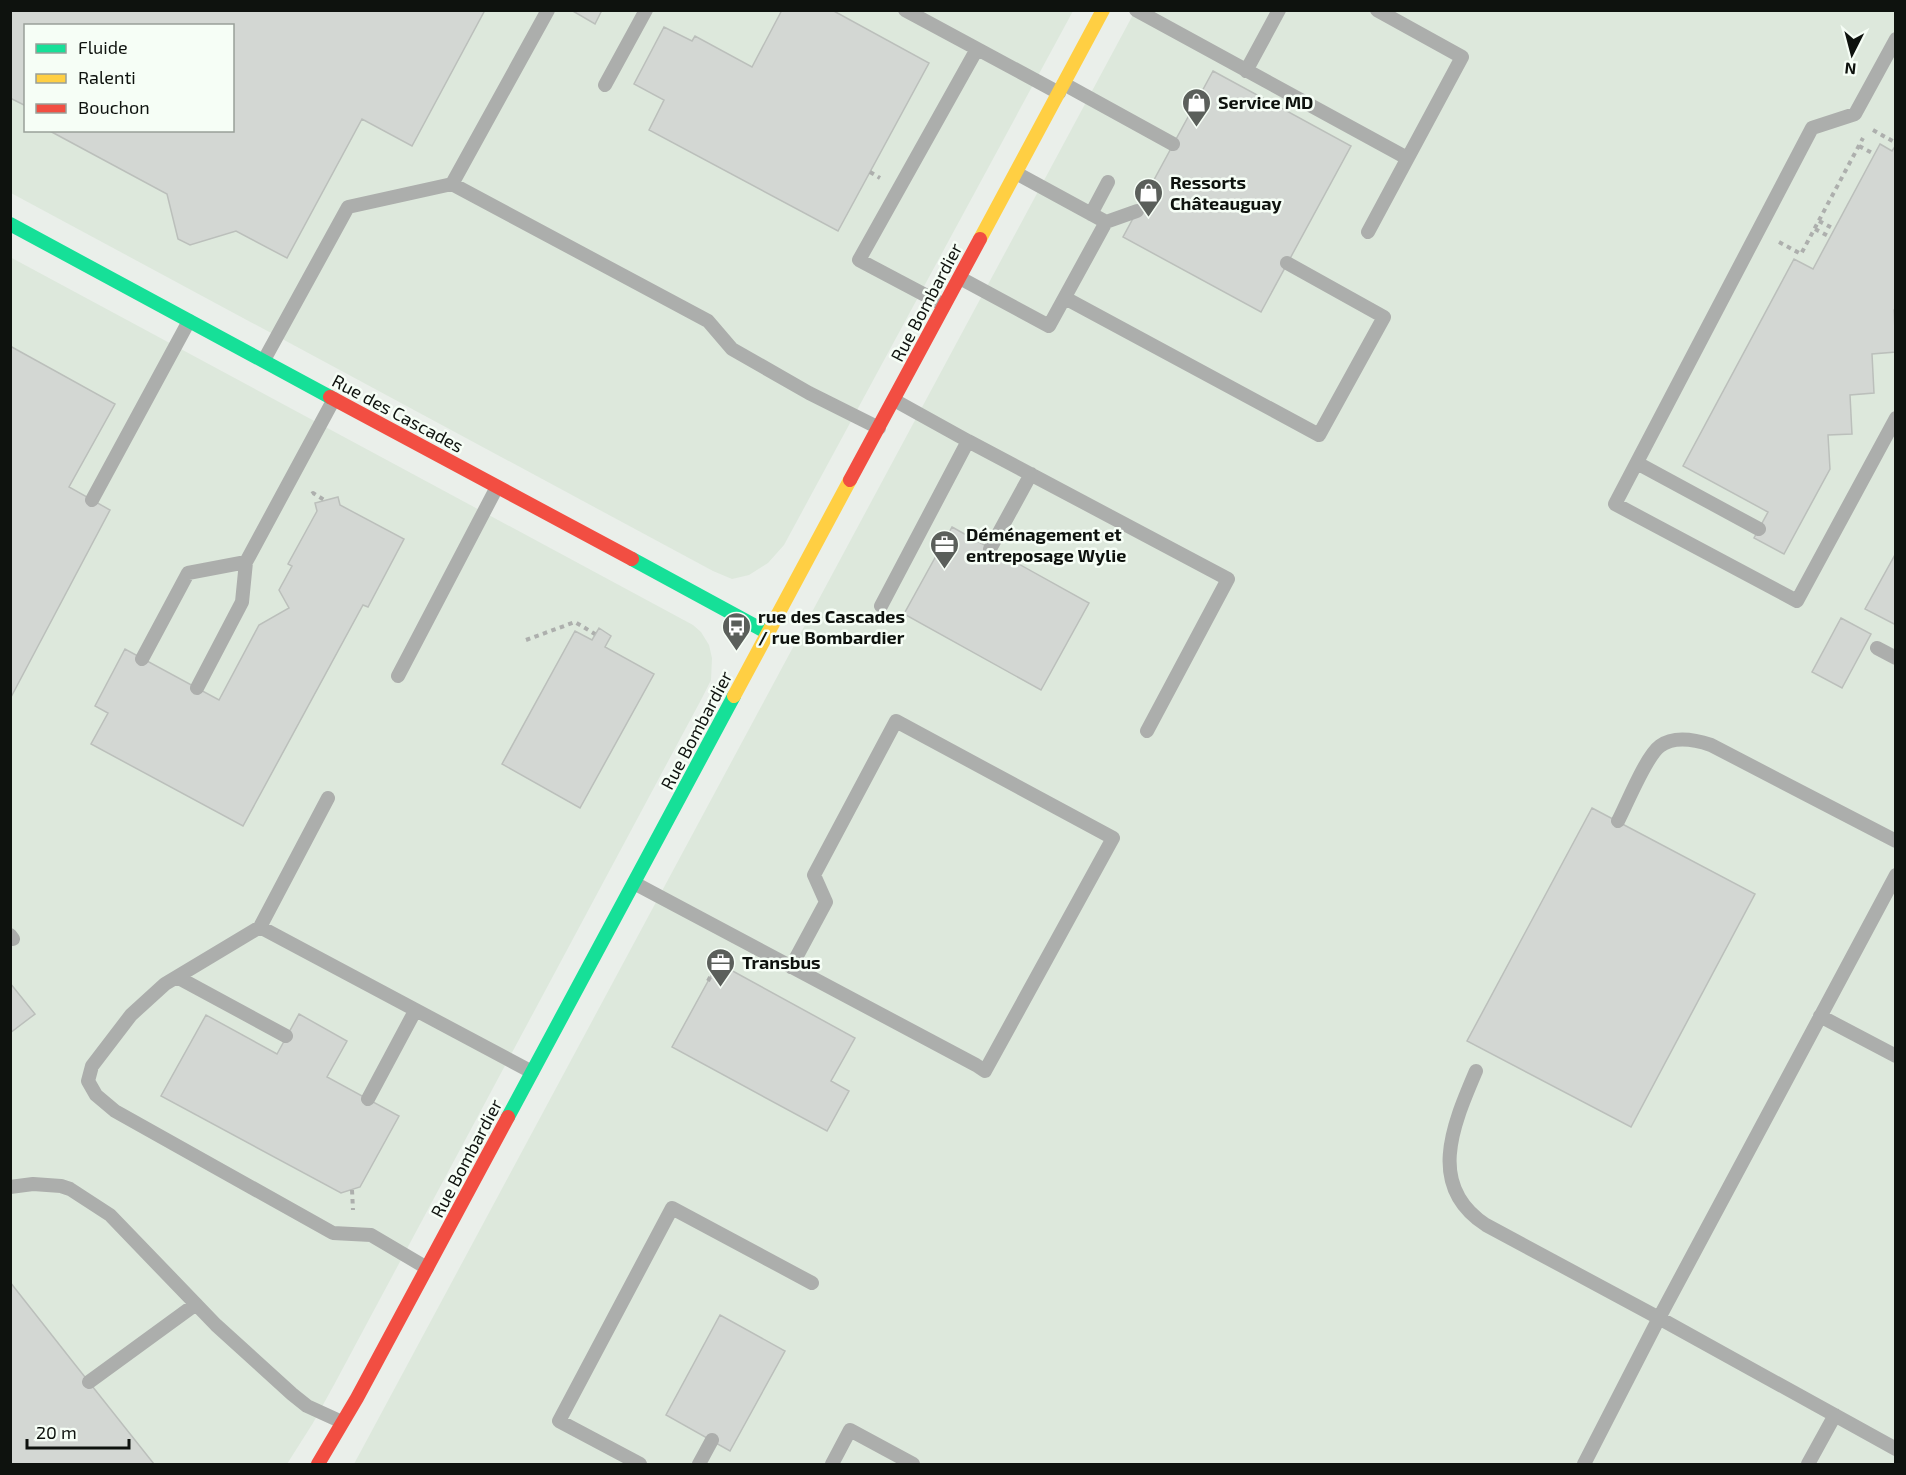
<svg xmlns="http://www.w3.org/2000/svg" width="1906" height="1475" font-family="'Exo 2',sans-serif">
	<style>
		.built { fill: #dde8dc; fill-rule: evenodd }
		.building { fill: #d3d7d3; stroke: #bbbfbb; stroke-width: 1.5 }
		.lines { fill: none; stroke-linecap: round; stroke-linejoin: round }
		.path { stroke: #adafad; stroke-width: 4; stroke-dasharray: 4.5 4.5; stroke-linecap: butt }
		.lane { stroke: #acaeac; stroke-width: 14 }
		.fast { stroke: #16e098; stroke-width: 14 }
		.slow { stroke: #ffcf43; stroke-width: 14 }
		.jam { stroke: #f24e42; stroke-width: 14 }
		.labels { text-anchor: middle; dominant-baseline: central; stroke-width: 5; stroke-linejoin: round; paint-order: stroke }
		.poi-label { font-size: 18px; font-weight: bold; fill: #0e120e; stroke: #f6fef6; text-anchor: start }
		.street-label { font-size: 18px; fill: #0e120e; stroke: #f6fef6 }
	</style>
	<rect width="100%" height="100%" fill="#eaefea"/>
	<path class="built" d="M10,11H1073L784,545L768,563L749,575L732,579L713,571L11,193ZM26,26H232V130H26Z
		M1135,11H1895V1464H354Z
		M10,257L693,625L701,632L709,645L712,658L711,680L702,698L335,1383L313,1423L287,1464H11Z"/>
	<path class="building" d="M10,10H485L412,146L362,119L287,258L236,231L190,245L178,239L167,194L48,130H232V26H26V106L10,98Z
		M571,10H602L595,24Z
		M782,10H832L929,63L838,231L649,130L664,100L634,84L664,27L692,41L695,36L752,67Z
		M1213,71L1351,146L1261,312L1123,237Z
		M1880,144L1892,151L1896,145V310H1894L1896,352L1872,354L1874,393L1850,395L1852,434L1828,435L1830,469L1784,554L1754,538L1768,512L1683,466L1794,259L1813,269Z
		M10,346L115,404L69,487L110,510L10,699Z
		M338,497L340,505L404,539L368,607L363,605L243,826L91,744L108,713L95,706L125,649L219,700L259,625L289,608L279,590L292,566L288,564L317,511L315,503Z
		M952,527L1089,603L1041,690L904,614Z
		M1896,553V625L1865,609Z
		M1841,618L1871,634L1842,688L1812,672Z
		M599,628L611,636L605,647L654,674L580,808L502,764L575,631L592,640Z
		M1592,808L1755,894L1631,1127L1467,1041Z
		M718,963L855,1038L831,1081L849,1091L827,1131L672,1047Z
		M10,983L35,1014L10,1033Z
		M299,1014L347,1041L327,1077L399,1116L360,1187L341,1193L161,1096L206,1015L277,1054Z
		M10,1282L73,1362L154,1464H10Z
		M720,1315L785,1351L730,1451L666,1415Z"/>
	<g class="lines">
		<path class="path" d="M1873,130L1896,143
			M1859,146L1874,154
			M870,172L880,178
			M1819,221L1834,229
			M1815,229L1830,237
			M1779,242L1801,254L1863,138
			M312,494L313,493L326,501
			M526,640L575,622L595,634
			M708,981L722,956
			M352,1190L353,1210"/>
		<path class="lane" d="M905,10L1059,93
			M1136,10L1407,158
			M1896,39L1855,114L1812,128L1615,504L1797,601L1896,418
			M1246,71L1279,10
			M1064,84L1173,144
			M605,85L646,10
			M452,184L548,10
			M1091,214L1108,182
			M1106,222L1137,211
			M1368,232L1462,57L1377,10
			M960,278L1049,326L1106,222L1016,173
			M1065,298L1319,435L1384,317L1287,263
			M944,305L859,260L977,49
			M264,360L348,207L452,184L708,321L732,349L809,393L879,428
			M968,441L1228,579L1147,731
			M1637,463L1759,529
			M92,500L189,321
			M990,549L1031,474
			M881,606L968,441L894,400
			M1877,648L1896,658
			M142,659L188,573L246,562
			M398,676L497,487
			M197,688L242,602L246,562L334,399
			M328,798L260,927L532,1072
			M1618,821C1627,804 1646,756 1660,746C1675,735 1696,740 1711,745L1896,841
			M634,883L976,1065L985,1071L1113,838L896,721L814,875L826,902L791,967
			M260,927L165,984L131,1015L92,1066L88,1081L96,1095L115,1111L333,1233L371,1235L427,1268
			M10,935L13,939
			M177,977L286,1036
			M1820,1016L1896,1056
			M1476,1071C1453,1125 1426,1186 1486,1225L1659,1318L1896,875
			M368,1099L415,1011
			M10,1187L33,1184L61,1186L70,1189L110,1215L216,1325L292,1394L307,1406L342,1422
			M89,1382L196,1304
			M640,1464L559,1421L672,1208L812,1283
			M699,1464L712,1440
			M832,1464L850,1430L913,1464
			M1584,1464L1659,1318L1896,1449
			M1808,1464L1835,1415"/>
		<path class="fast" d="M10,224L330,397
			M632,559L768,633
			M508,1117L734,696"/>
		<path class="slow" d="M980,239L1103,10
			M734,696L850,480"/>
		<path class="jam" d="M330,397L632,559
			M850,480L980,239
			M318,1464L357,1398L508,1117"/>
	</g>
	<defs>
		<symbol id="shop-pin" viewBox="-11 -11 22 30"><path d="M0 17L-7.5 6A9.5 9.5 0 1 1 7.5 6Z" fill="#5b5f5b" stroke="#f6fef6"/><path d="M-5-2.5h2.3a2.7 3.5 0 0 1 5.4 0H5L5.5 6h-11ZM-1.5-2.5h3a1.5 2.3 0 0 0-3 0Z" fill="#fff"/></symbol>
		<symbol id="office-pin" viewBox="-11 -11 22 30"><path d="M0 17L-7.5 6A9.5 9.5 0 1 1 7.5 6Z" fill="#5b5f5b" stroke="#f6fef6"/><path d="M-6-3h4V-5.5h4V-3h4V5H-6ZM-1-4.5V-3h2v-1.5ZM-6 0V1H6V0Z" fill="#fff"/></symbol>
		<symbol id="bus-pin" viewBox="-11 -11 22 30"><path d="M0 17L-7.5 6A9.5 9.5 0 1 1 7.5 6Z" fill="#5b5f5b" stroke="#f6fef6"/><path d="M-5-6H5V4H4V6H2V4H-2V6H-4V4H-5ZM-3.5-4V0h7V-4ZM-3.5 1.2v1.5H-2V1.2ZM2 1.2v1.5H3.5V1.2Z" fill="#fff"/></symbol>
	</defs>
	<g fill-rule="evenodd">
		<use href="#shop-pin" x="1180" y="86" width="33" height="45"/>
		<use href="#shop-pin" x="1132" y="176" width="33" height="45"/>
		<use href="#office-pin" x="928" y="528" width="33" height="45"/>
		<use href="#bus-pin" x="720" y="610" width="33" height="45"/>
		<use href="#office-pin" x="704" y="946" width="33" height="45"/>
	</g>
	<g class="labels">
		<g class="poi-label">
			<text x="1218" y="102">Service MD</text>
			<text x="1170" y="182">Ressorts<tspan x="1170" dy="21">Châteauguay</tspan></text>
			<text x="966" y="534">Déménagement et<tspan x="966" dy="21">entreposage Wylie</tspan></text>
			<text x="758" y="616">rue des Cascades<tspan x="758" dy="21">/ rue Bombardier</tspan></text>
			<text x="742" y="962">Transbus</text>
		</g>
		<g class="street-label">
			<text transform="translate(926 302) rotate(-62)">Rue Bombardier</text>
			<text transform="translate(398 413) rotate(28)">Rue des Cascades</text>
			<text transform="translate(696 730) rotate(-62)">Rue Bombardier</text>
			<text transform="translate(466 1158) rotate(-62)">Rue Bombardier</text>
		</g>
	</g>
	<rect width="1906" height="1475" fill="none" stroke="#0e120e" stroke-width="24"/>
	<rect x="24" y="24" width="210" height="108" fill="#f6fef6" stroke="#99a099" stroke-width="1.5"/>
	<rect x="36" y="44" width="30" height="9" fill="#16e098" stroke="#99a099" stroke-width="1.5"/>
	<text x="78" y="54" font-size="18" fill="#0e120e">Fluide</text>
	<rect x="36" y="74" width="30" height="9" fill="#ffcf43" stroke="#99a099" stroke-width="1.5"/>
	<text x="78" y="84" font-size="18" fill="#0e120e">Ralenti</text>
	<rect x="36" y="104" width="30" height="9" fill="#f24e42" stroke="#99a099" stroke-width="1.5"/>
	<text x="78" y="114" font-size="18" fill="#0e120e">Bouchon</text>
	<g transform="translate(1852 54) rotate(186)" stroke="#f6fef6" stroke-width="4.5" paint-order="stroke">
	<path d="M0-4.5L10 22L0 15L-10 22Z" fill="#0e120e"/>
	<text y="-9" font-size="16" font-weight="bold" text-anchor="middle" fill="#0e120e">N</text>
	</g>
	<path d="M27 1439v9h102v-9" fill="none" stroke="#0e120e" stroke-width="3"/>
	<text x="36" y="1439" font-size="18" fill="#0e120e" stroke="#f6fef6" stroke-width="4.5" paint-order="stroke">20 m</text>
</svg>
